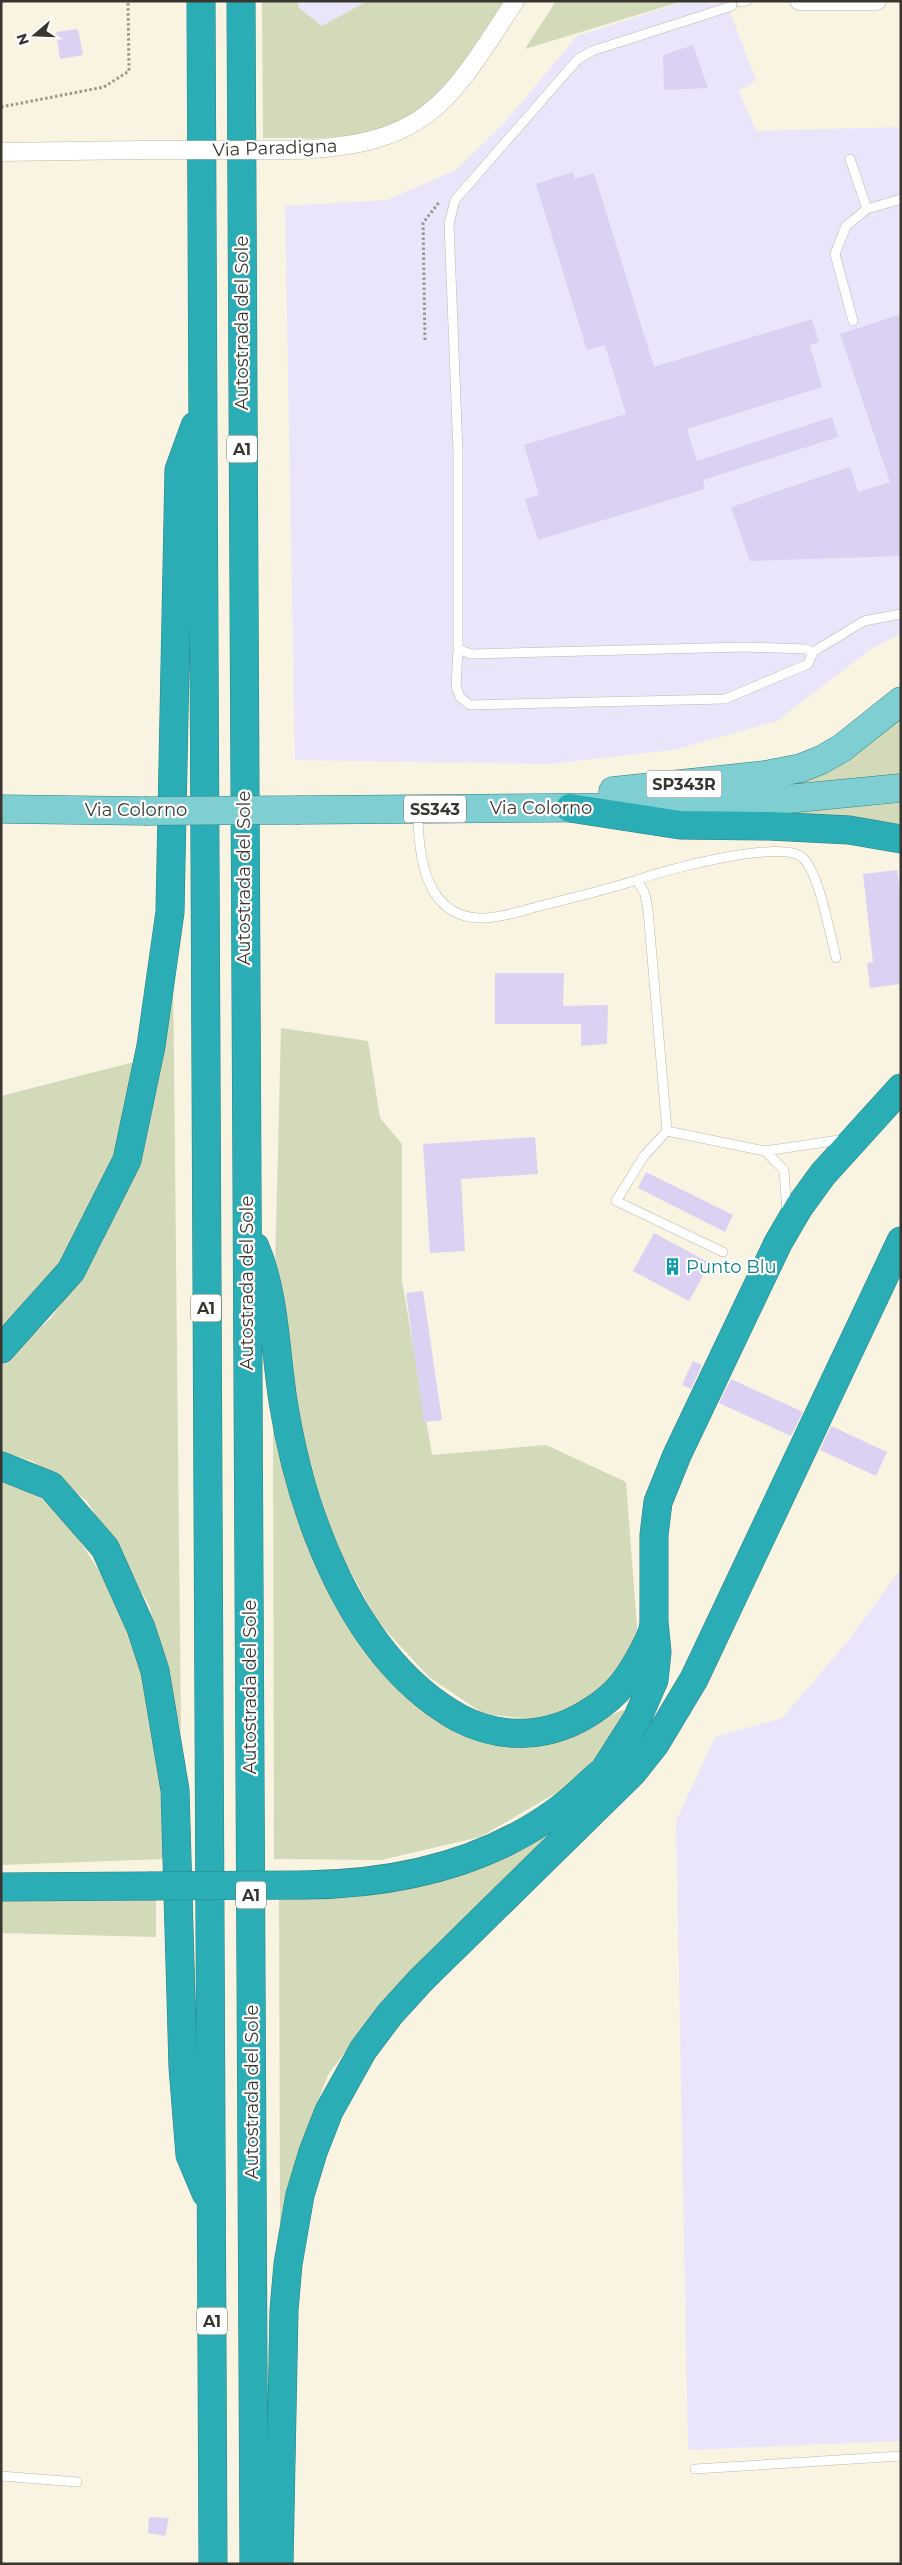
<svg xmlns="http://www.w3.org/2000/svg" width="902" height="2565" font-family="Montserrat,sans-serif">
	<style>
		.industrial { fill: #ebe5fb }
		.green { fill: #d2dab9 }
		.building { fill: #dbd1f3 }
		.lines { fill: none; stroke-linecap: round; stroke-linejoin: round }
		.lane-casing { stroke: #bdb8a7; stroke-width: 10 }
		.street-casing { stroke: #bdb8a7; stroke-width: 19 }
		.primary-casing { stroke: #2f8385; stroke-width: 29 }
		.highway-casing { stroke: #2f8385; stroke-width: 29 }
		.path { stroke: #9b978b; stroke-width: 3; stroke-dasharray: 2.5 2.5; stroke-linecap: butt }
		.lane { stroke: #fff; stroke-width: 9 }
		.street { stroke: #fff; stroke-width: 18 }
		.primary { stroke: #7fced2; stroke-width: 28 }
		.highway { stroke: #2aadb4; stroke-width: 28 }
		.street-bridge-casing { stroke: #bdb8a7; stroke-width: 19; stroke-linecap: butt }
		.primary-bridge-casing { stroke: #2f8385; stroke-width: 29; stroke-linecap: butt }
		.highway-bridge-casing { stroke: #2f8385; stroke-width: 29; stroke-linecap: butt }
		.street-bridge { stroke: #fff; stroke-width: 18 }
		.primary-bridge { stroke: #7fced2; stroke-width: 28 }
		.highway-bridge { stroke: #2aadb4; stroke-width: 28 }
		.labels { text-anchor: middle; dominant-baseline: central; stroke-width: 4.5; stroke-linejoin: round; paint-order: stroke }
		.shield { fill: #fff; stroke: #74726d; stroke-width: 1 }
		.shield-label { font-size: 16px; font-weight: bold; fill: #38362f }
		.street-label { font-size: 18px; fill: #38362f; stroke: #fff }
		.culture-label { font-size: 18px; fill: #0d838f; stroke: #fff; text-anchor: start }
	</style>
	<rect width="100%" height="100%" fill="#f9f3e2"/>
	<path class="industrial" d="M298,1H367L322,26L298,7Z
		M686,1H726L756,80L739,91L756,131L901,127V634L871,649L777,721L673,750L549,764L295,760L285,206L387,200L456,170L505,122L577,36Z
		M901,1569V2441L688,2450L676,1821L715,1737L782,1718L848,1641Z"/>
	<path class="green" d="M262,1H298V7L322,26L367,1H507C480,39 456,83 418,111C384,136 337,138 296,139V138H263Z
		M556,1H683L525,49Z
		M901,713V775L776,786Z
		M901,803V829L773,814Z
		M173,969L181,1733L149,1605L87,1501L32,1461L1,1452V1364L52,1317L100,1247L143,1149Z
		M281,1028L368,1041L380,1118L402,1144V1281L432,1455L546,1445L626,1482L638,1640L624,1666L589,1701L541,1720L484,1714L429,1677L378,1622L334,1541L304,1442L275,1270Z
		M138,1061L117,1161L72,1253L1,1338V1096Z
		M273,1380L325,1573L445,1717L566,1735L623,1710L632,1712L604,1752L556,1793L480,1837L381,1860L274,1859Z
		M1,1479L57,1506L125,1611L157,1735L164,1859L1,1865Z
		M590,1801L449,1933L380,2004L328,2075L296,2158L280,2226L279,1890L372,1888Z
		M1,1893L156,1894V1937L1,1933Z"/>
	<path class="building" d="M78,29L83,55L60,59L56,32Z
		M693,45L708,88L664,90L663,55Z
		M573,172L575,179L594,173L654,367L812,319L819,342L810,345L822,387L687,429L697,461L832,417L838,437L703,480L705,489L538,540L525,499L539,495L524,445L626,414L605,345L587,350L536,184Z
		M901,314V556L750,561L731,507L850,467L858,492L890,482L840,334Z
		M897,870L901,897V984L870,988L867,963L873,962L863,874Z
		M495,973H564L563,1006L608,1005L607,1044L581,1046V1024H495Z
		M535,1137L538,1174L461,1179L465,1251L430,1253L423,1144Z
		M646,1172L733,1215L725,1232L638,1188Z
		M654,1233L710,1263L689,1301L633,1271Z
		M423,1291L442,1420L424,1422L406,1293Z
		M693,1361L702,1365L691,1389L682,1385Z
		M731,1379L803,1412L791,1436L719,1403Z
		M831,1426L887,1452L876,1476L820,1450Z
		M149,2517L169,2518L165,2536L148,2533Z"/>
	<g class="lines">
		<defs>
			<path id="lane" d="M741,2L746,1
				M850,159L867,209
				M853,321L835,254L846,226L867,209L901,199
				M458,649L471,654L744,647L806,649L813,652L808,664L725,699L470,705L460,697L456,686L458,649V452L449,224L455,200L578,59L592,51L732,6
				M813,652L864,621L901,614
				M418,812C418,854 425,917 480,918C502,918 524,910 544,905C575,897 606,890 637,880L645,894L648,910L667,1131L644,1156L616,1201L723,1252
				M637,880C664,870 783,838 803,858C819,873 830,934 836,958
				M667,1131L765,1151L846,1139
				M765,1151L784,1170L787,1213
				M695,2469L901,2456
				M1,2476L77,2482"/>
			<path id="street" d="M799,1H877
				M296,150C428,144 448,104 515,1
				M1,152L141,150"/>
			<path id="primary" d="M613,791L765,775L801,768L821,760L842,748L901,701
				M1,809L144,811
				M300,810L662,807L755,802L901,788"/>
			<path id="highway" d="M201,1L213,2564
				M241,1L254,2564
				M570,808L680,825L769,826L849,830L901,839
				M255,1247C275,1294 275,1350 283,1401C301,1515 353,1659 459,1718C503,1741 552,1738 593,1710C618,1694 630,1677 643,1652C648,1642 654,1633 654,1622
				M1,1349L71,1271L127,1160L151,1046L170,912L179,470L195,426
				M1,1466L51,1486L105,1548L141,1628L155,1671L175,1790L183,2067L190,2155L206,2193
				M604,1771L637,1719L654,1680L657,1652L654,1622V1535L658,1502L677,1455L778,1243L799,1207L823,1174L901,1088
				M305,1885C396,1884 485,1865 560,1809C580,1794 597,1774 618,1760
				M1,1887L150,1886
				M279,2564L284,2310L288,2264L300,2195L313,2152L329,2111L363,2050L390,2014L421,1980L632,1773L655,1744L694,1679L901,1241"/>
		</defs>
		<use href="#lane" class="lane-casing"/>
		<use href="#street" class="street-casing"/>
		<use href="#primary" class="primary-casing"/>
		<use href="#highway" class="highway-casing"/>
		<path class="path" d="M1,107L104,87L129,71L128,1
			M425,340L423,223L440,201"/>
		<use href="#lane" class="lane"/>
		<use href="#street" class="street"/>
		<use href="#primary" class="primary"/>
		<use href="#highway" class="highway"/>
		<defs>
			<path id="street-bridge" d="M141,150H296"/>
			<path id="primary-bridge" d="M144,811L300,810"/>
			<path id="highway-bridge" d="M150,1886L305,1885"/>
		</defs>
		<use href="#street-bridge" class="street-bridge-casing"/>
		<use href="#primary-bridge" class="primary-bridge-casing"/>
		<use href="#highway-bridge" class="highway-bridge-casing"/>
		<use href="#street-bridge" class="street-bridge"/>
		<use href="#primary-bridge" class="primary-bridge"/>
		<use href="#highway-bridge" class="highway-bridge"/>
	</g>
	<defs>
		<symbol id="building-bare" viewBox="-9 -9 18 18"><path d="M-4-6H4V6H1V3H-1V6H-4ZM-2.5-4.3h1.7v1.8h-1.7ZM.8-4.3h1.7v1.8H.8ZM-2.5-1h1.7V.8h-1.7ZM.8-1h1.7V.8H.8Z" fill="#0f9aa8" stroke="#fff" stroke-width="2.5" paint-order="stroke"/></symbol>
	</defs>
	<g fill-rule="evenodd">
		<use href="#building-bare" x="660" y="1254" width="25" height="25"/>
	</g>
	<g class="labels">
		<g class="shield">
			<rect x="227" y="435.5" width="30" height="27" rx="4"/>
			<rect x="646.5" y="770.5" width="75" height="27" rx="4"/>
			<rect x="404" y="795.5" width="62" height="27" rx="4"/>
			<rect x="191" y="1294.5" width="30" height="27" rx="4"/>
			<rect x="236" y="1881.5" width="30" height="27" rx="4"/>
			<rect x="197" y="2307.5" width="30" height="27" rx="4"/>
		</g>
		<g class="shield-label">
			<text x="242" y="449">A1</text>
			<text x="684" y="784">SP343R</text>
			<text x="435" y="809">SS343</text>
			<text x="206" y="1308">A1</text>
			<text x="251" y="1895">A1</text>
			<text x="212" y="2321">A1</text>
		</g>
		<g class="street-label">
			<text transform="translate(275 148) rotate(-2)">Via Paradigna</text>
			<text transform="translate(242 323) rotate(-90)">Autostrada del Sole</text>
			<text x="541" y="808">Via Colorno</text>
			<text x="136" y="810">Via Colorno</text>
			<text transform="translate(244 878) rotate(-90)">Autostrada del Sole</text>
			<text transform="translate(247 1283) rotate(-90)">Autostrada del Sole</text>
			<text transform="translate(250 1687) rotate(-90)">Autostrada del Sole</text>
			<text transform="translate(252 2092) rotate(-90)">Autostrada del Sole</text>
		</g>
		<g class="culture-label">
			<text x="686" y="1267">Punto Blu</text>
		</g>
	</g>
	<rect width="902" height="2565" fill="none" stroke="#38362f" stroke-width="5"/>
	<g transform="translate(35 35) rotate(251)" stroke="#ffffff" stroke-width="4" paint-order="stroke">
	<path d="M0-4L9 19L0 12L-9 19Z" fill="#38362f"/>
	<text y="-8" font-size="14" font-weight="bold" text-anchor="middle" fill="#38362f">N</text>
	</g>
</svg>
